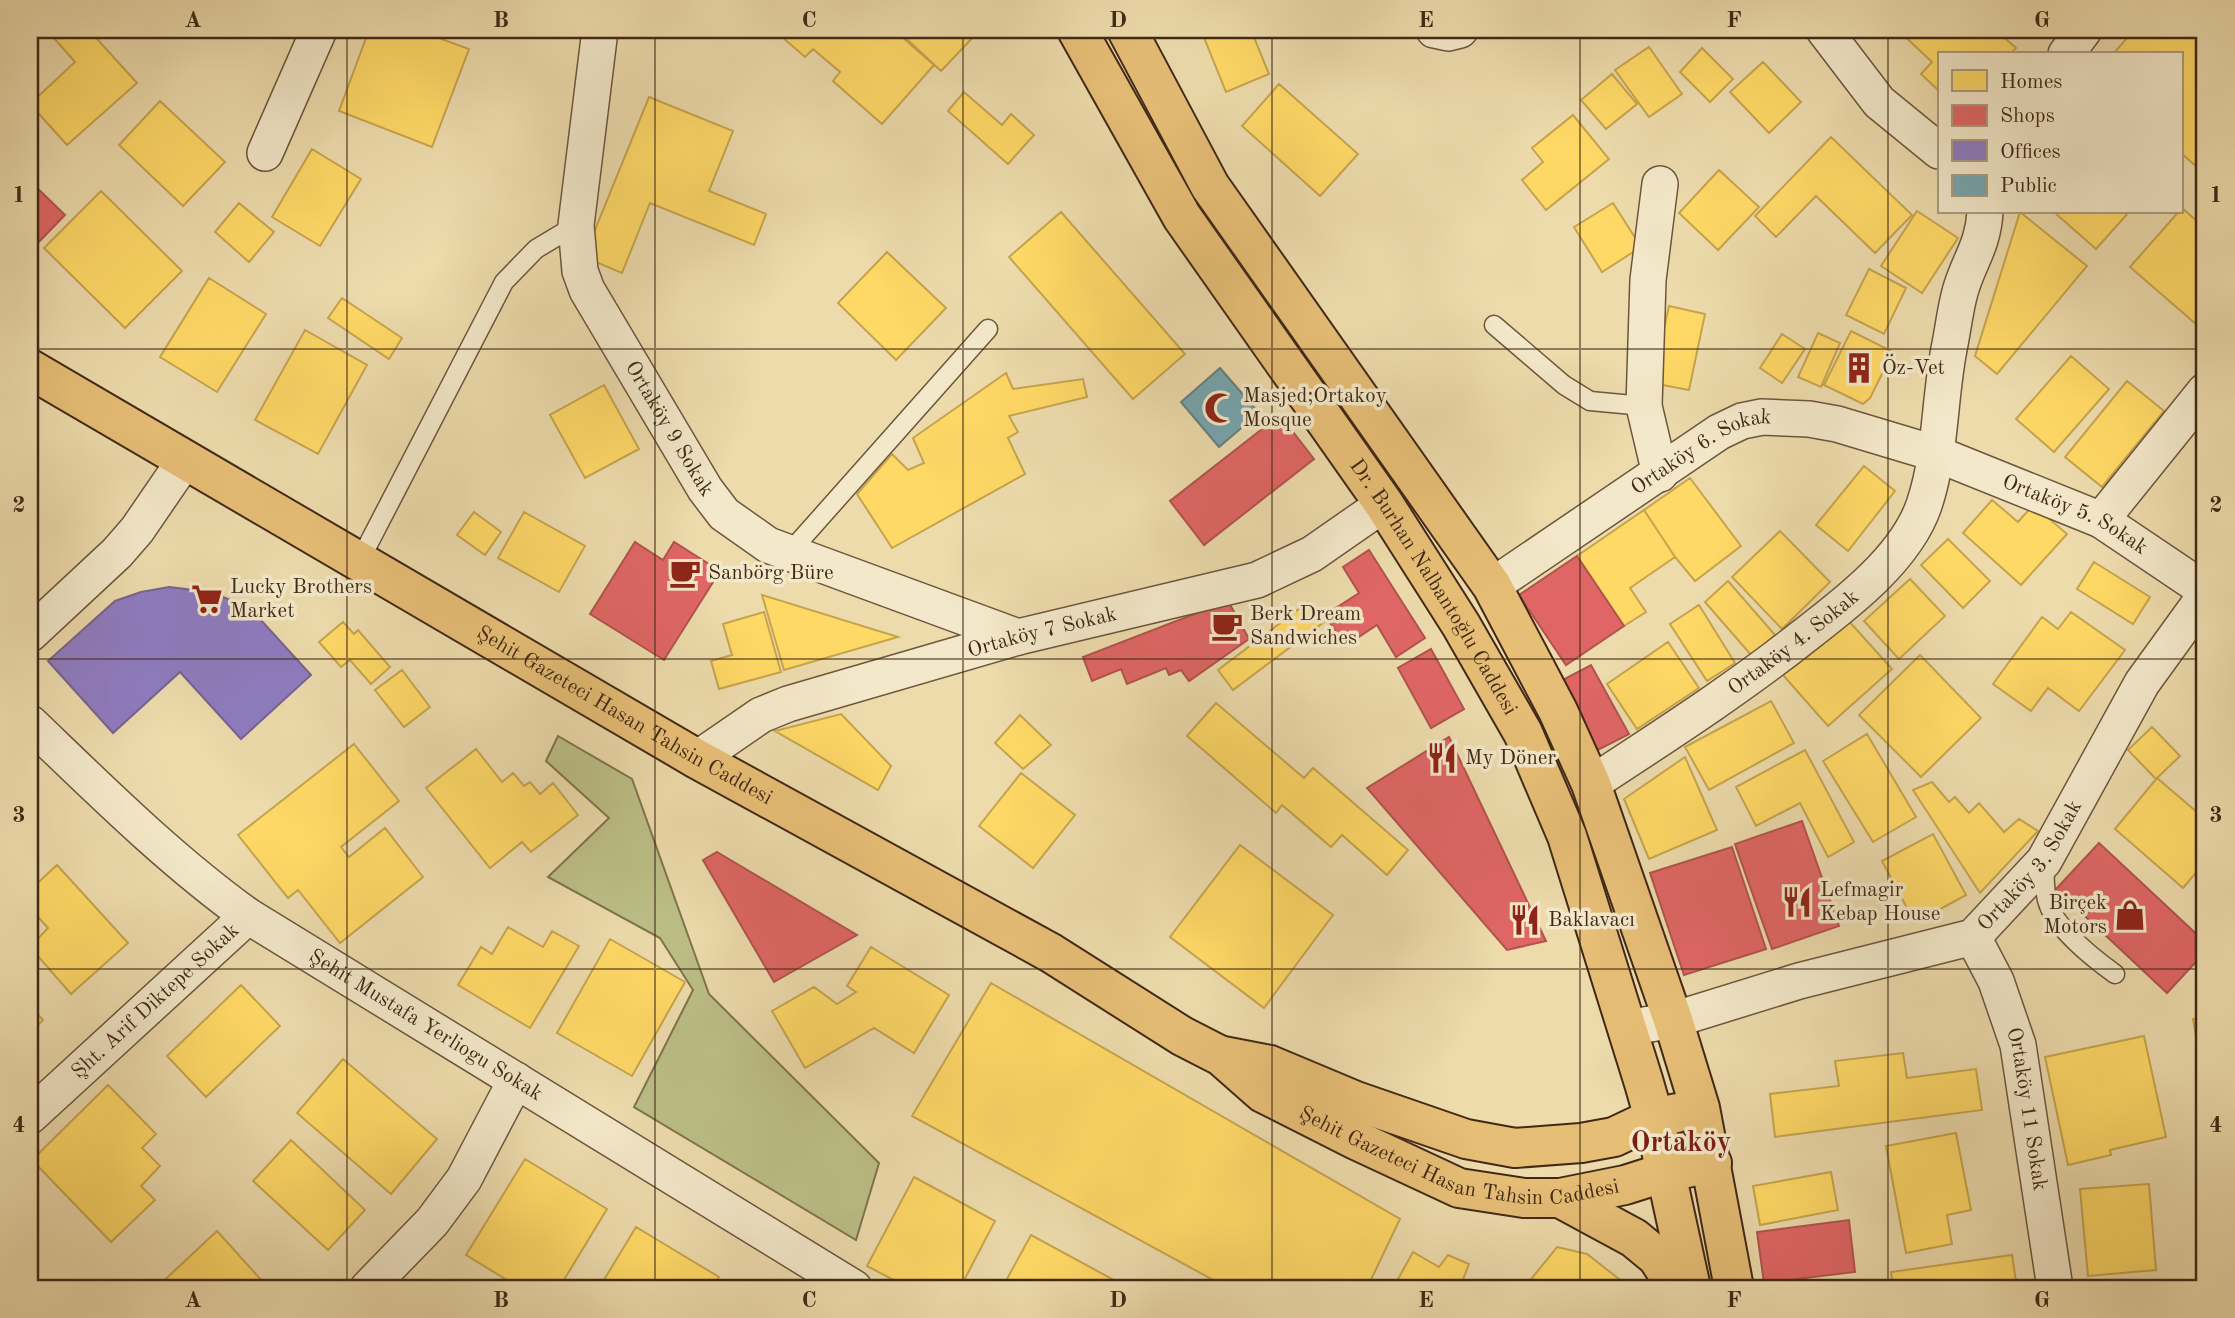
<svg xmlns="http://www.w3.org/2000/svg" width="2235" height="1318" font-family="'Old Standard TT',serif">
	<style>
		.green { fill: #bcbf87; stroke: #7e744e; stroke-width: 2 }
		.homes { fill: #ffd966; stroke: #c6a44e; stroke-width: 2 }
		.shops { fill: #e06666; stroke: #b0544e; stroke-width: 2 }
		.offices { fill: #8e7cc3; stroke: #77638f; stroke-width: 2 }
		.public { fill: #76a5af; stroke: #668081; stroke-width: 2 }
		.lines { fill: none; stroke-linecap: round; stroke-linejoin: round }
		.lane-casing { stroke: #6c563c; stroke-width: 21 }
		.street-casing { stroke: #6c563c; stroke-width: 38 }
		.primary-casing { stroke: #412916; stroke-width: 42 }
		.lane { stroke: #f3e8c9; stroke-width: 18 }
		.street { stroke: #f3e8c9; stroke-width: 35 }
		.primary { stroke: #e6be76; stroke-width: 38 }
		.grid { fill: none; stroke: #412916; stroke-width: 2; stroke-opacity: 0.55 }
		.labels { text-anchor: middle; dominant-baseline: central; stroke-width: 7; stroke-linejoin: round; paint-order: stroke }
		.poi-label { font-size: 21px; fill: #412916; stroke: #f3e8c9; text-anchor: start }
		.street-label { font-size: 21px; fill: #412916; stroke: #f3e8c9 }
		.district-label { font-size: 28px; font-weight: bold; fill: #7a1f14; stroke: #f3e8c9 }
		.neatline { fill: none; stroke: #412916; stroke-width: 2.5 }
		.grid-label { font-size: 23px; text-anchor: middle; font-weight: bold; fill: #412916 }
	</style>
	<rect width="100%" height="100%" fill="#eddbac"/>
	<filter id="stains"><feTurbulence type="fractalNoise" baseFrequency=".00286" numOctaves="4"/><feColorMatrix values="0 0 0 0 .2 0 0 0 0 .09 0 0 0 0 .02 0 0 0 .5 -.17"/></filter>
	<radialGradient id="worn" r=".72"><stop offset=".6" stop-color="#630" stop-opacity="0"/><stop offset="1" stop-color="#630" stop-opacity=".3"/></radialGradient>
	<path class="green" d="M558,736L632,779L709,994L879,1163L856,1240L634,1107L693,990L660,938L548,877L609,818L546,761Z"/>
	<path class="homes" d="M61,30H89L137,83L67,145L30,104L75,62L53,37Z
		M369,30H417L469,49L432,147L339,111Z
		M774,30H894L934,65L882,124L833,81L840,72L813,49L805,57Z
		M897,30H980L941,71Z
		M1201,30H1251L1269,74L1226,92Z
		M1898,30H1996L2016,48L2010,54H1939V91L1921,74L1932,62Z
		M2134,30H2191L2205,42V157L2197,167L2181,153V54H2113Z
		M1649,47L1682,94L1649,117L1615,70Z
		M1702,48L1733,79L1710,102L1680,72Z
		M1763,62L1801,102L1769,133L1730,92Z
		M1612,74L1637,104L1606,129L1581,100Z
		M1279,84L1358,154L1320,196L1242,126Z
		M964,92L1002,125L1011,114L1034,135L1008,164L948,111Z
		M649,97L733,131L709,191L766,214L754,245L650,203L622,273L584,257Z
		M160,101L225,162L183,206L119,145Z
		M1573,115L1609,159L1546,210L1522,180L1543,162L1532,148Z
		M1831,137L1912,215L1875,253L1816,196L1776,237L1755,216Z
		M312,149L361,179L320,246L272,217Z
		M1719,170L1759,207L1718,250L1679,213Z
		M101,191L182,271L125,328L44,248Z
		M239,203L274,232L249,262L215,232Z
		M1613,203L1641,247L1602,272L1574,227Z
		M2182,208L2205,228L2204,331L2130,267Z
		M1917,211L1958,238L1922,293L1881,266Z
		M1061,212L1185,354L1133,399L1009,257Z
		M2020,212L2087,266L1997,374L1975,356Z
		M2054,212H2129L2096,249Z
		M887,252L946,308L896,360L838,303Z
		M1869,269L1906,288L1884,334L1846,315Z
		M209,278L266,314L217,392L160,357Z
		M342,298L402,338L389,359L328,318Z
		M1669,306L1705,314L1689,390L1652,383Z
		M305,330L367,365L318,454L255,420Z
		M1851,331L1893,352L1870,398L1863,404L1824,385Z
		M1818,333L1840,343L1821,387L1798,377Z
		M1782,334L1805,349L1782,383L1760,368Z
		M2071,356L2109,389L2054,452L2016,419Z
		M1006,373L1013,389L1083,379L1087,397L1009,416L1018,432L1008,438L1025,474L892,548L857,494L892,454L908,470L924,463L913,438Z
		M2127,381L2164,411L2102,487L2065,457Z
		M604,385L639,449L585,478L550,415Z
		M1864,466L1895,491L1848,551L1816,525Z
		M1690,478L1741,546L1695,581L1675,557L1644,510Z
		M1992,500L2018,522L2033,505L2067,534L2021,585L1963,533Z
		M1644,510L1675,557L1630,588L1646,612L1624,626L1577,556Z
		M474,512L501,532L485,555L457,535Z
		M524,512L585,546L559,592L498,558Z
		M1780,531L1830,582L1782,629L1732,577Z
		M1948,539L1990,581L1963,608L1921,565Z
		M2094,562L2150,597L2133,624L2077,589Z
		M1910,579L1945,616L1899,659L1864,621Z
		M1728,581L1775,635L1752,656L1705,602Z
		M762,595L898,637L784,670Z
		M1308,602L1324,622L1233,690L1218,670Z
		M1699,605L1735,663L1707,681L1670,624Z
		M764,612L781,672L719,689L711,661L732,655L723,624Z
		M2071,612L2125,650L2079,711L2048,688L2031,711L1993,684L2042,617L2058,629Z
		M1847,619L1892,669L1828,726L1783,675Z
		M343,622L354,634L358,630L390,667L371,684L350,660L341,667L319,642Z
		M1668,642L1699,688L1637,729L1607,684Z
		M1920,655L1981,718L1921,777L1859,715Z
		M402,670L430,707L404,727L375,690Z
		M1771,701L1794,743L1709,790L1685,747Z
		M1216,703L1304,778L1313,768L1408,850L1387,875L1342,835L1331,847L1282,805L1276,813L1187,736Z
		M841,714L891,766L878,790L775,731Z
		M1020,715L1051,745L1023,769L995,743Z
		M2152,727L2180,756L2156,779L2128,750Z
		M1867,734L1916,817L1873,842L1823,761Z
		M354,744L399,801L341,847L349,857L385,828L423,877L340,943L298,890L288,898L238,835Z
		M476,749L502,782L513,773L524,786L530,782L540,794L553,783L578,815L531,852L522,842L490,868L426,788Z
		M1805,750L1854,842L1828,857L1800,803L1756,826L1736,787Z
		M1685,757L1717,830L1649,859L1624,799Z
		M1021,773L1075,815L1033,868L979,826Z
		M2157,778L2205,819V862L2183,888L2115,829Z
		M1932,782L1949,802L1955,797L1969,813L1979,803L2004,832L2019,819L2038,831L1980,893L1913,790Z
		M1933,834L1966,895L1915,923L1882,861Z
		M1240,845L1333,915L1264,1008L1170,937Z
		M57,865L128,943L71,994L30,947L48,928L30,908V890Z
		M508,927L543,947L552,931L579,946L530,1028L458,985L481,947L492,954Z
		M610,939L685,982L632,1076L557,1033Z
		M871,947L949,995L914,1053L874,1028L805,1068L772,1011L814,987L837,1004L856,992L847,986Z
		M991,983L1400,1219L1367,1288H1228L912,1116Z
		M241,985L280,1026L206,1097L167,1056Z
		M30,1005L43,1020L30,1033Z
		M2205,1017V1073L2203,1074L2193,1019Z
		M2144,1036L2166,1137L2110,1150L2111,1155L2068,1165L2045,1057Z
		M1903,1053L1907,1078L1976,1069L1982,1110L1775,1137L1770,1094L1839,1086L1835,1061Z
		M343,1059L437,1139L391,1194L297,1113Z
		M108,1085L156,1134L142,1148L160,1166L141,1186L155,1200L111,1242L32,1160Z
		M1956,1133L1971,1210L1947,1215L1952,1244L1906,1253L1886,1146Z
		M291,1140L365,1210L328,1250L253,1181Z
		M525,1159L607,1209L559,1288H520L466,1255Z
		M1831,1172L1838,1210L1760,1225L1753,1186Z
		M914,1177L995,1221L960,1288H909L867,1266Z
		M2149,1184L2156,1270L2088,1276L2080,1189Z
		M636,1227L719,1277L712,1288H599Z
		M217,1231L263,1282L256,1288H156Z
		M1031,1235L1112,1279L1108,1288H1002Z
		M1557,1247L1587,1254L1619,1279L1625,1288H1524Z
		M1413,1252L1439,1267L1448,1255L1469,1264L1462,1282L1470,1288H1393Z
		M2012,1255L2017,1288H1893L1891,1272Z"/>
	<path class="shops" d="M30,181L65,215L30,251Z
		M1280,415L1314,459L1204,545L1170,501Z
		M635,542L663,560L674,542L720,571L664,660L590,614Z
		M1369,550L1425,638L1396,657L1377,625L1345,646L1325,615L1359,593L1343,567Z
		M1577,556L1624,626L1566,665L1519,595Z
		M1228,601L1249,639L1189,681L1181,670L1169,675L1166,668L1127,684L1121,669L1092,681L1083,657Z
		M1431,649L1464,709L1431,728L1398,668Z
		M1591,665L1629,734L1596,751L1559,682Z
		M1449,737L1546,941L1507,950L1367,788Z
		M1802,821L1839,926L1772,949L1735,844Z
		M2099,843L2205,942V952L2167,993L2056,889Z
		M1732,847L1766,949L1684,975L1650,873Z
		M717,852L857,935L774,982L703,860Z
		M1849,1220L1855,1272L1764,1283L1757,1232Z"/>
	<path class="offices" d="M169,587L211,592L250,608L311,675L241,739L180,672L113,733L48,661L115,601L141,592Z"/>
	<path class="public" d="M1220,368L1259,413L1219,447L1181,402Z"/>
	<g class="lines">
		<defs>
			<path id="lane" d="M1494,325L1564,385L1590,401L1644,406
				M789,553L988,329
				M359,562L504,282L536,249L576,225
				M2044,861C2045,874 2044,888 2047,900C2054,928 2093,958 2115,974"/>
			<g id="street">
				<path id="s1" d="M600,30L576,225L580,271L587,290L705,489L724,514L768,545L1018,637"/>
				<path d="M1434,30L1448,33L1460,30"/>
				<path d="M1824,30L1879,102L1939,151"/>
				<path d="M2066,54L2084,30"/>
				<path d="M265,153L319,30"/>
				<path d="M1660,184L1648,280L1644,406L1660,474"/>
				<path d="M2101,520L2205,391"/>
				<path id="s2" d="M1492,586L1719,432L1742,421L1762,417L1809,419L1837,424L1937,454L2101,520L2205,590"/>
				<path d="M30,634L117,553L137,530L185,460"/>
				<path id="s3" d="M30,723C100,790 169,859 248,916L854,1288"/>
				<path id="s4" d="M697,759L761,715L788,704L1018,637L1257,580L1312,554L1384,504"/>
				<path id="s5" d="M1591,784C1664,736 1736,690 1804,636C1847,603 1906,558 1924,505C1941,455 1939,401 1949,349C1953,330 1955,310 1960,292C1968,262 1983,247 1985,212"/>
				<path id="s6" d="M1973,937L1996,981L2018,1045L2055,1288"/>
				<path id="s7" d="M1627,1028L1673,1020L1799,981L1973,937L2044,861L2142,683L2205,596"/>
				<path id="s8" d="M30,1116L248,916"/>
				<path d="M368,1288L432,1222L464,1179L516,1080"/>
			</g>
			<g id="primary">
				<path id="s9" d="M1077,30L1182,217L1384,504L1461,625L1523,733L1567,836L1644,1083L1654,1118L1691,1288"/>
				<path d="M1127,30L1210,186L1492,586L1558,711L1591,784L1673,1020L1700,1108L1734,1288"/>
				<path id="s10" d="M30,369L697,759L1051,953L1182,1036L1221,1056L1263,1093L1356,1140L1459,1188L1524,1198H1560L1625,1185L1666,1172L1712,1163"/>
				<path d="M1223,1056L1270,1065L1356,1101L1466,1139L1515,1148L1581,1143L1614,1137L1654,1118L1677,1113"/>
				<path d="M1560,1198L1634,1238L1657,1257L1677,1288"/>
			</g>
		</defs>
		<use href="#lane" class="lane-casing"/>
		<use href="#street" class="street-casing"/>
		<use href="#primary" class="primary-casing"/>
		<use href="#lane" class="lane"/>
		<use href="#street" class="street"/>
		<use href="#primary" class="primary"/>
	</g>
	<path class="grid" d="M347,30V1288M655,30V1288M963,30V1288M1272,30V1288M1580,30V1288M1888,30V1288M30,349H2205M30,659H2205M30,969H2205"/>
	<defs>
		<symbol id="building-bare" viewBox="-9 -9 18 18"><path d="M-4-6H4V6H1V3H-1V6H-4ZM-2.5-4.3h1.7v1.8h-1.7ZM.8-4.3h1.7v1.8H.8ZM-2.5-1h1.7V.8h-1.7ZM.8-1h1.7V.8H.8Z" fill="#8f2418" stroke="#f3e8c9" stroke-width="2.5" paint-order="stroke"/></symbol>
		<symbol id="mosque-bare" viewBox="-9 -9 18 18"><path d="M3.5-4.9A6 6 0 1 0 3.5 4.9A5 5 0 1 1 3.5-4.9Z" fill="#8f2418" stroke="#f3e8c9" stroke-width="2.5" paint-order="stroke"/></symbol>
		<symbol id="cafe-bare" viewBox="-9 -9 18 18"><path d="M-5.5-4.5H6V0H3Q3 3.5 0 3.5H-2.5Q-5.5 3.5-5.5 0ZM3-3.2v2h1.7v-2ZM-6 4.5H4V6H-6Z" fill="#8f2418" stroke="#f3e8c9" stroke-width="2.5" paint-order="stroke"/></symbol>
		<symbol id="supermarket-bare" viewBox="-9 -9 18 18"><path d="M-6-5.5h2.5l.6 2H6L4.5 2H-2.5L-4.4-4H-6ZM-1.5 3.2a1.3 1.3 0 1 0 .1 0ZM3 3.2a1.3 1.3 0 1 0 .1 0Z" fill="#8f2418" stroke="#f3e8c9" stroke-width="2.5" paint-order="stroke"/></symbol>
		<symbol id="restaurant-bare" viewBox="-9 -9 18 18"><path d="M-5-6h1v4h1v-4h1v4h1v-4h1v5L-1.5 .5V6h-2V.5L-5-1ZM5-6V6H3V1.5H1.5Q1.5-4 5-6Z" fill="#8f2418" stroke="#f3e8c9" stroke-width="2.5" paint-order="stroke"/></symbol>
		<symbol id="shop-bare" viewBox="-9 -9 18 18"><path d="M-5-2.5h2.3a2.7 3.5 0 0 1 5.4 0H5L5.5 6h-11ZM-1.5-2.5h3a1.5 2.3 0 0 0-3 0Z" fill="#8f2418" stroke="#f3e8c9" stroke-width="2.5" paint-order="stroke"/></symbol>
	</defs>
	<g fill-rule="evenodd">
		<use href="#building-bare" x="1837" y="346" width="44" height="44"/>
		<use href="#mosque-bare" x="1198" y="386" width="44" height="44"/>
		<use href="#cafe-bare" x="663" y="551" width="44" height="44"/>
		<use href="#supermarket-bare" x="185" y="577" width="44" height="44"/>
		<use href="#cafe-bare" x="1205" y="604" width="44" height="44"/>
		<use href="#restaurant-bare" x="1420" y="736" width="44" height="44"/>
		<use href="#restaurant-bare" x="1775" y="880" width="44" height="44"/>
		<use href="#shop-bare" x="2108" y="893" width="44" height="44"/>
		<use href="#restaurant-bare" x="1503" y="898" width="44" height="44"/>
	</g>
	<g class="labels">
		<g class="poi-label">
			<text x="1882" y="368">Öz-Vet</text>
			<text x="1243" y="396">Masjed;Ortakoy<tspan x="1243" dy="24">Mosque</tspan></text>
			<text x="708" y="573">Sanbörg Büre</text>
			<text x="230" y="587">Lucky Brothers<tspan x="230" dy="24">Market</tspan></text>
			<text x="1250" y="614">Berk Dream<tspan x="1250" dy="24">Sandwiches</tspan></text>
			<text x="1465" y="758">My Döner</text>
			<text x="1820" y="890">Lefmagir<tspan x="1820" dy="24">Kebap House</tspan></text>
			<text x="2107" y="903" text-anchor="end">Birçek<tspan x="2107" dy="24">Motors</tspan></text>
			<text x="1548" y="920">Baklavacı</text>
		</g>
		<g class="street-label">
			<text stroke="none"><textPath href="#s1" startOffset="424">Ortaköy 9 Sokak</textPath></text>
			<text stroke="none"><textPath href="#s2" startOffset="250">Ortaköy 6. Sokak</textPath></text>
			<text stroke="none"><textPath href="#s2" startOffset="651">Ortaköy 5. Sokak</textPath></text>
			<text stroke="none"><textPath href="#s9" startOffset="662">Dr. Burhan Nalbantoğlu Caddesi</textPath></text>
			<text stroke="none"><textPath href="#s4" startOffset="371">Ortaköy 7 Sokak</textPath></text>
			<text stroke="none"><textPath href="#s5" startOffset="247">Ortaköy 4. Sokak</textPath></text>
			<text stroke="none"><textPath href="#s10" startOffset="688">Şehit Gazeteci Hasan Tahsin Caddesi</textPath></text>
			<text stroke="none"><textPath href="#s7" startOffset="450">Ortaköy 3. Sokak</textPath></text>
			<text stroke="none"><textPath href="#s8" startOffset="170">Şht. Arif Diktepe Sokak</textPath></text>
			<text stroke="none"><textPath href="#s3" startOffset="500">Şehit Mustafa Yerliogu Sokak</textPath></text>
			<text stroke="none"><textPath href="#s6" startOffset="182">Ortaköy 11 Sokak</textPath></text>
			<text stroke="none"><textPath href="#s10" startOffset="1642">Şehit Gazeteci Hasan Tahsin Caddesi</textPath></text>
		</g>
		<g class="district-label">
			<text x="1681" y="1144">Ortaköy</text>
		</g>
	</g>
	<rect width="2235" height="1318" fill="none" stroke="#eddbac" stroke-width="77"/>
	<rect x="1938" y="52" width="245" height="161" fill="#f3e8c9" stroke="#ac9c81" stroke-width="2"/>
	<rect x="1952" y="70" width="35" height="21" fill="#ffd966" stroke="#ac9c81" stroke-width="2"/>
	<text x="2000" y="88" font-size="21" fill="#412916">Homes</text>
	<rect x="1952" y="105" width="35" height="21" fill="#e06666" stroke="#ac9c81" stroke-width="2"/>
	<text x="2000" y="122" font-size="21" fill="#412916">Shops</text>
	<rect x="1952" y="140" width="35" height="21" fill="#8e7cc3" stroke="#ac9c81" stroke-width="2"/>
	<text x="2000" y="158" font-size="21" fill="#412916">Offices</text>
	<rect x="1952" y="175" width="35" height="21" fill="#76a5af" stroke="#ac9c81" stroke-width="2"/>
	<text x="2000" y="192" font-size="21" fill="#412916">Public</text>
	<rect x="38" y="38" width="2158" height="1242" class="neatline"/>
	<g class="grid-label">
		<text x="193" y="27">A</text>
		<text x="501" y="27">B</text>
		<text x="809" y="27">C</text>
		<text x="1118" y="27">D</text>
		<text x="1426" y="27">E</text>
		<text x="1734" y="27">F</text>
		<text x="2042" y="27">G</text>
		<text x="19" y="202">1</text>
		<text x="2216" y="202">1</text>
		<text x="19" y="512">2</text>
		<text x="2216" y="512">2</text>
		<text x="19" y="822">3</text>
		<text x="2216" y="822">3</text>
		<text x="19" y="1132">4</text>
		<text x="2216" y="1132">4</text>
		<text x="193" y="1307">A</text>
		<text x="501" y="1307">B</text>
		<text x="809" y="1307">C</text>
		<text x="1118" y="1307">D</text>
		<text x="1426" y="1307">E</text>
		<text x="1734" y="1307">F</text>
		<text x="2042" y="1307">G</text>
	</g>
	<rect width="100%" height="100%" filter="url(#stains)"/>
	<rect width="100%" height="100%" fill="url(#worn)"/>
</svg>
